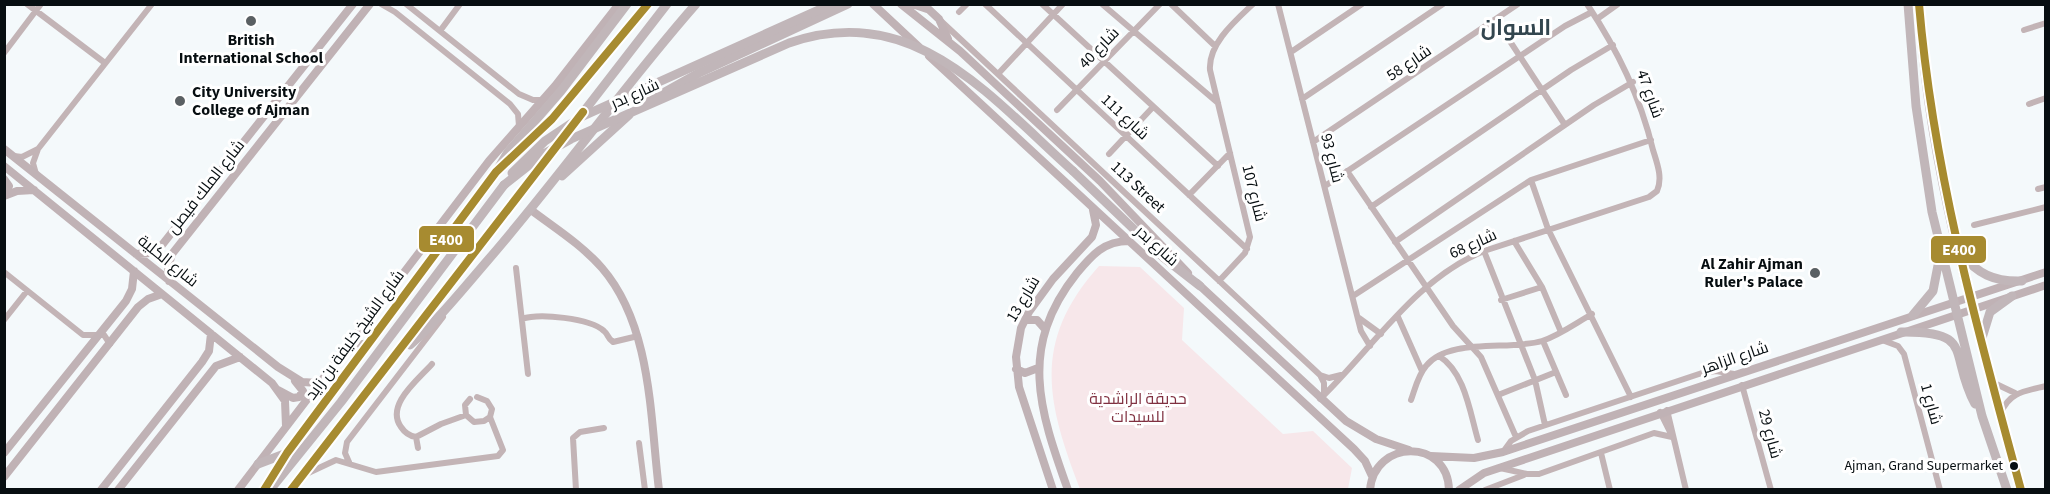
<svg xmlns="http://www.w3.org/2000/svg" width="2050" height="494" font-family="'Source Sans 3',Cairo,sans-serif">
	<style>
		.green { fill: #f7e7ea }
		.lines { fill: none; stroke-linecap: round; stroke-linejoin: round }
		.street { stroke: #c3b4b6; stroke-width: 6 }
		.secondary { stroke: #c0b2b5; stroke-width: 8 }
		.primary { stroke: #c1b6b9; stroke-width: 9 }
		.primary-bridge { stroke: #c1b6b9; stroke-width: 9 }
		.bus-1-casing { stroke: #fff; stroke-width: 12 }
		.bus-1 { stroke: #a78b30; stroke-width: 8 }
		.poi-dot { fill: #5a6063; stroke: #fff; stroke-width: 2 }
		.bus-dot { fill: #070e11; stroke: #fff; stroke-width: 2 }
		.labels { text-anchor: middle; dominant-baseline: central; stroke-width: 6; stroke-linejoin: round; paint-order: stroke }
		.bus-label { font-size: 14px; fill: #070e11; stroke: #fff; text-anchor: end }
		.poi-label { font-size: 16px; font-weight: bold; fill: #070e11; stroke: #fff }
		.street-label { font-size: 16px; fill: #070e11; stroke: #fff }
		.park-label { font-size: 16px; fill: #803141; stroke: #fff }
		.district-label { font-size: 22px; font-weight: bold; fill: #33464f; stroke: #fff }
		.line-badge { stroke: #fff; stroke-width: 2 }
		.badge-label { font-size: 16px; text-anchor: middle; font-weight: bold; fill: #fff }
	</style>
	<rect width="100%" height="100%" fill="#f4f9fb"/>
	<path class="green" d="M1099,266L1140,267L1184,308L1182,340L1283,434L1313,431L1352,468L1348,489H1080C1047,403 1031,342 1099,266Z"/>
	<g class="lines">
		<path class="street" d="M27,4L105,63
			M381,4L395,12L510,104L518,114L519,126
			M406,4L519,94L533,100H543
			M985,4L1247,249
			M1042,4L1218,166
			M1102,4L1218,103
			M1171,4L1215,46
			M1278,4L1361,331L1370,346
			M959,12L967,4
			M1597,19L1618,4
			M1496,20L1565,125
			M941,21L1320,375L1324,383V395
			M2024,30L2046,23
			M440,31L460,4
			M1291,52L1362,4
			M4,53L41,4
			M998,74L1063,4
			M1302,99L1443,4
			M2029,104L2046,98
			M1057,110L1160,4
			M1313,142L1518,4
			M1109,154L1153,107
			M14,156L22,157L38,149L152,4
			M1347,171L1453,326L1481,357L1516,437
			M36,174L33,163L38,149
			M1531,180L1548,229L1631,397
			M1325,186L1565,26L1592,12
			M2038,189L2046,187
			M1189,195L1230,153
			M1371,207L1571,70L1613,45
			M1974,225L2046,207
			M1514,241L1542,287L1561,332
			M1395,242L1594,105L1633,82
			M1484,251L1535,380L1545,425
			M516,268L528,374
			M4,272L83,335H104L110,344
			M1219,281L1245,253L1250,237L1210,70C1208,44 1235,21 1253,4
			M1353,296L1531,180L1651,140
			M1501,300L1542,287
			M1398,317L1422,371
			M1359,318L1381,334
			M522,319C539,313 590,318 604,331C609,335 607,338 613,342L638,336
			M4,320L27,291
			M1882,340L1898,346L1904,354L1940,490
			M1543,341L1566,395
			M1439,356C1465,372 1470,413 1478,440
			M432,364C418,380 385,405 401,427C405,433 409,436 416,437L441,424L466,415
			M1320,375L1329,378L1341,375
			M1992,382L2015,393
			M1742,385L1771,490
			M1498,395L1556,372
			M470,399L465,405L466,415L474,422L484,421L490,417L492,409L487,401L477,397
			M1320,399C1372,349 1415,279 1484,251L1649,197L1657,191C1663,178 1657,163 1653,150C1640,96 1618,51 1587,4
			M1411,400C1415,389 1418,375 1426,366C1449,337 1510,351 1542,341C1560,335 1576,323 1592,314
			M1667,410L1686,490
			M1660,412L1670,432
			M2001,413C2009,392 2025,391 2046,386
			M416,437L418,448
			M639,443L645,490
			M1503,452L1511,441L1528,431L1702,373L1716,371L1734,374
			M1601,453L1610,490
			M349,462L345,453L347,442L443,317
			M1500,468L1527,474H1539L1654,433L1672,437
			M304,475L336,460L376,472L498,456L503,450L490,417
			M576,490L573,438L580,432L604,428
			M1485,490L1524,475"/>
		<path class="secondary" d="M873,4L919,47
			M901,4L960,51L1100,181L1188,273
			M912,4L927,9
			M923,4L939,19L948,39
			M929,56L1354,449L1365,461L1372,476
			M4,149L278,367L302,382L319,383
			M4,166L272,383L285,401L286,426
			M4,179L9,186L4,193
			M4,196L17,191L34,190
			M531,210C555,228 582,245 602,268C652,326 650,417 659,490
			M136,254L150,253L162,245L353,4
			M169,281L168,268L172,254L370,4
			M1197,283L1346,421L1376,439L1409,450
			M1025,320H1037L1045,329
			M1016,369L1025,373L1038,368
			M278,390L293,398L299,397L303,391L295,381
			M4,453L126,301L132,289L134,271
			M1431,456L1474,458L1503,452L2046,272
			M4,477L138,307L148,299L162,294
			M101,490L202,362L209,351L211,334
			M118,490L216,366L240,357
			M238,490L489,161L555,86L619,4
			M1053,490L1019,387L1016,357L1021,328L1029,312L1053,279L1092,237L1096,225L1093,210
			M1068,490C1039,409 1018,347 1077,273C1092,255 1104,241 1129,241
			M1370,490C1374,439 1448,438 1449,490
			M1459,490L1484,473L2046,285"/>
		<path class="primary" d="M1908,4L1916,106L1932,212L1982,416L2007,490
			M1919,4C1928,171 1978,329 2021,490
			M640,106L699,73L848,4
			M502,168L552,119L648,4
			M1073,171L1164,258L1200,286
			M562,176L629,115
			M434,233L435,253
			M1960,252C1977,274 1994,282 2022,281
			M1913,315L1933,291L1940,255
			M1901,332C1976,331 1948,353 1975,404
			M1982,338L1990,312L2012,296
			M410,345C439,319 463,289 488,260C560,177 623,87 696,4
			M345,347L367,344
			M258,464L287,453
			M264,490L287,453L496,172L508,152L561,91L627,4
			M270,490L341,402L504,185
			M291,490L667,4"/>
		<path class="primary-bridge" d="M512,173L545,141L581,117L832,4
			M504,185L542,155L571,139L789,43C914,0 989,96 1073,171"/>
		<defs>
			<path id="bus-1" d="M1919,4C1933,171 1977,329 2021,490
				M264,490L287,453L496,172L552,119L648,4
				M291,490L583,112"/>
		</defs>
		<use href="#bus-1" class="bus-1-casing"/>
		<use href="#bus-1" class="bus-1"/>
	</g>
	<g class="poi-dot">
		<circle cx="251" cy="21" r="6"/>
		<circle cx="180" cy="101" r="6"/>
		<circle cx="1815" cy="273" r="6"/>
	</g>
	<circle class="bus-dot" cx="2014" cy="466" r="5"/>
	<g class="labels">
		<g class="bus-label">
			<text x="2003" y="466">Ajman, Grand Supermarket</text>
		</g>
		<g class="poi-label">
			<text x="251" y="40">British<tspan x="251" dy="18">International School</tspan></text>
			<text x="192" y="92" text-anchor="start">City University<tspan x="192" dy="18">College of Ajman</tspan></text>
			<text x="1803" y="264" text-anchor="end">Al Zahir Ajman<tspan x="1803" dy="18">Ruler's Palace</tspan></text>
		</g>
		<g class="street-label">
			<text transform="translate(1099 48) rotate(-46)">شارع 40</text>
			<text transform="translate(1409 63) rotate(-34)">شارع 58</text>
			<text transform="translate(635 94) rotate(-24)">شارع بدر</text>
			<text transform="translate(1650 94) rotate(70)">شارع 47</text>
			<text transform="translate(1125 117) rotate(43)">شارع 111</text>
			<text transform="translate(1332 158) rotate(76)">شارع 93</text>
			<text transform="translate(206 187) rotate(-52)">شارع الملك فيصل</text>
			<text transform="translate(1138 187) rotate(43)">113 Street</text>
			<text transform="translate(1254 193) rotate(76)">شارع 107</text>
			<text transform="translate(1473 244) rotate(-24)">شارع 68</text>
			<text transform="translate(1157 246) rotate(42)">شارع بدر</text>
			<text transform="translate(168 261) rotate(39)">شارع الكلية</text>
			<text transform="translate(1023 299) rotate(-59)">شارع 13</text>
			<text transform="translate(355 335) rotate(-54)">شارع الشيخ خليفة بن زايد</text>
			<text transform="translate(1735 358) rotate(-19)">شارع الزاهر</text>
			<text transform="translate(1931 404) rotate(75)">شارع 1</text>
			<text transform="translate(1770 434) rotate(75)">شارع 29</text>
		</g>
		<g class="park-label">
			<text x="1138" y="399">حديقة الراشدية<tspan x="1138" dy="18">للسيدات</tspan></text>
		</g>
		<g class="district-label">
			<text x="1516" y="28">السوان</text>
		</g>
	</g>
	<g class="line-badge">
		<rect x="418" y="225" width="57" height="28" rx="6" fill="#a78b30"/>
		<rect x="1930" y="235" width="57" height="29" rx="6" fill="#a78b30"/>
	</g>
	<g class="badge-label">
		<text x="446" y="245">E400</text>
		<text x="1959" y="255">E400</text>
	</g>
	<rect width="2050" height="494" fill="none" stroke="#070e11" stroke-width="12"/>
</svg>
